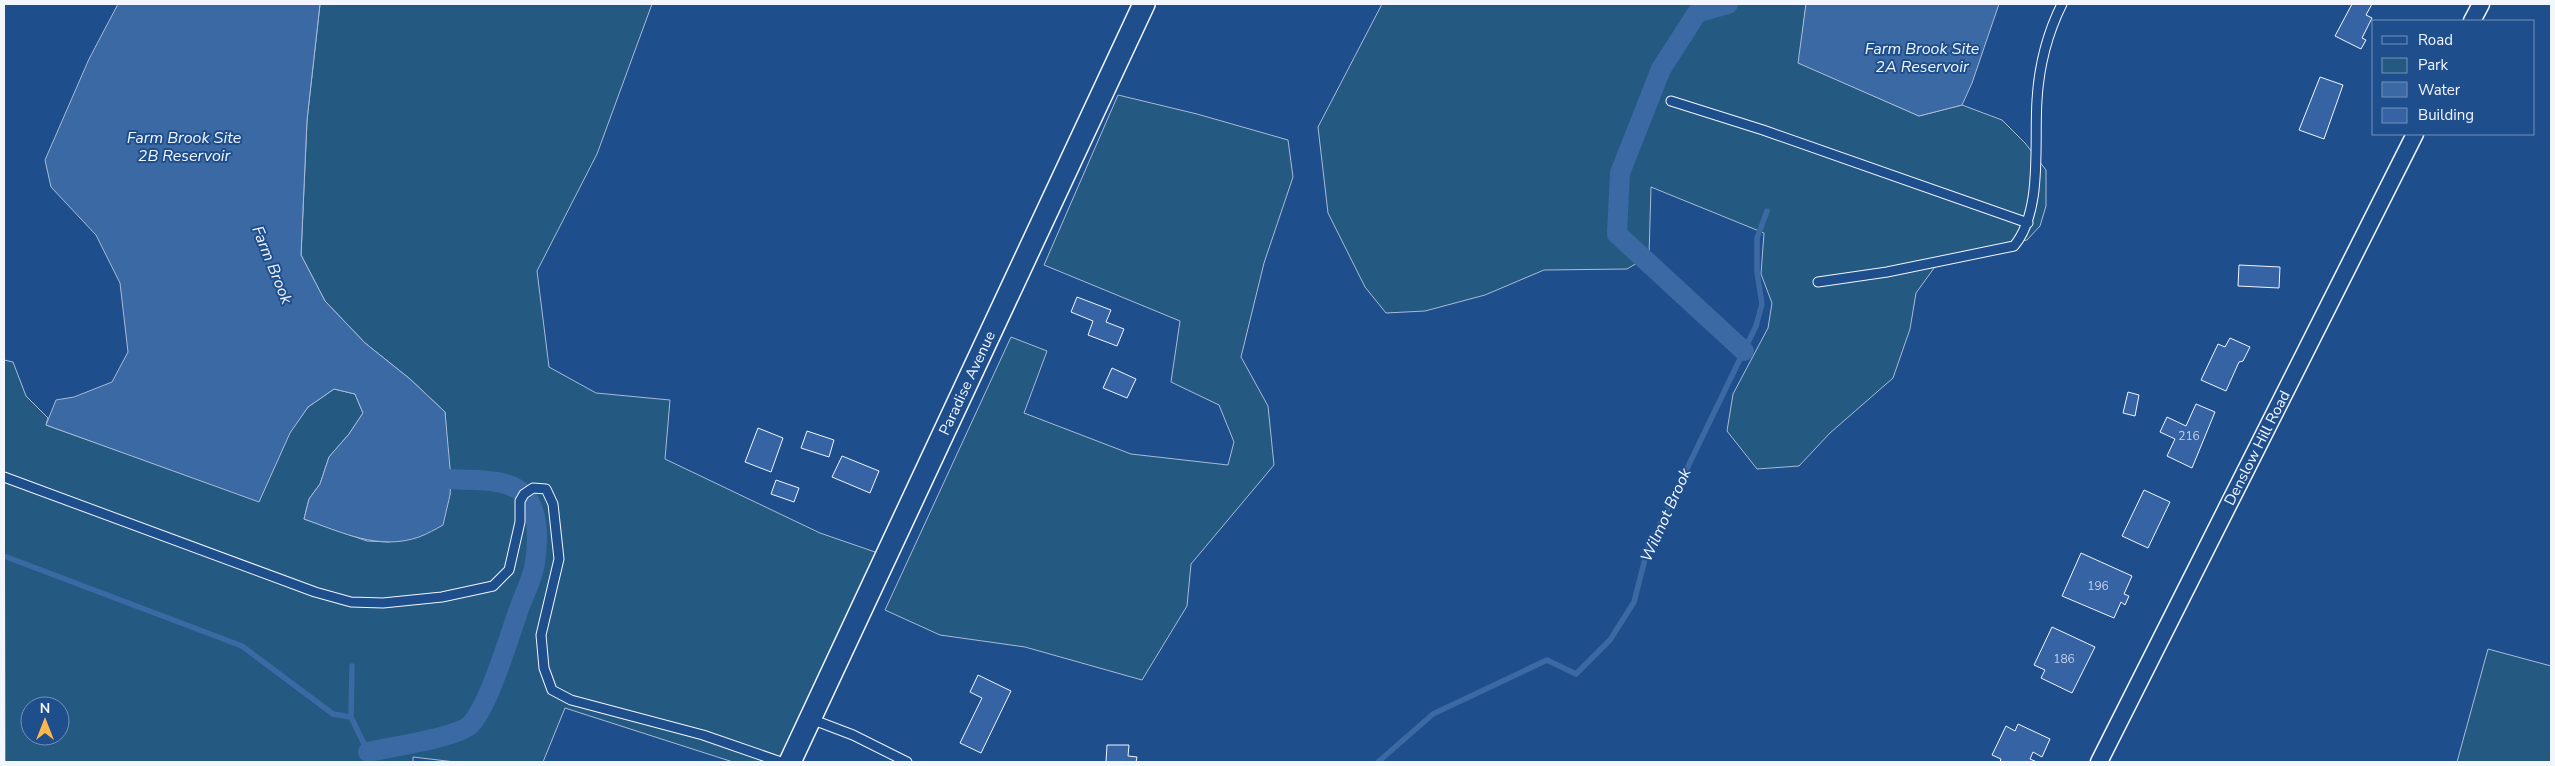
<svg xmlns="http://www.w3.org/2000/svg" width="2555" height="766" font-family="'Nunito Sans',sans-serif">
	<style>
		.green { fill: #245a82; stroke: #a8bbd7; fill-rule: evenodd }
		.water { fill: #3b69a3; stroke: #a8bbd7 }
		.lines { fill: none; stroke-linecap: round; stroke-linejoin: round }
		.stream { stroke: #3b69a3; stroke-width: 5.5 }
		.canal { stroke: #3b69a3; stroke-width: 20 }
		.building { fill: #3563a3; stroke: #f2f6ff }
		.service-casing { stroke: #f2f6ff; stroke-width: 11 }
		.minor-casing { stroke: #f2f6ff; stroke-width: 19 }
		.tertiary-casing { stroke: #f2f6ff; stroke-width: 24 }
		.service { stroke: #1f4e8c; stroke-width: 9 }
		.minor { stroke: #1f4e8c; stroke-width: 16 }
		.tertiary { stroke: #1f4e8c; stroke-width: 21 }
		.labels { text-anchor: middle; dominant-baseline: central; stroke-width: 4; stroke-linejoin: round; paint-order: stroke }
		.number-label { font-size: 12px; fill: #c3d1e8 }
		.street-label { font-size: 15px; fill: #f2f6ff; stroke: #1f4e8c }
		.water-label { font-size: 16px; font-style: italic; fill: #f2f6ff; stroke: #1f4e8c }
	</style>
	<rect width="100%" height="100%" fill="#1f4e8c"/>
	<path class="green" d="M320,4H652L597,154L537,271L549,367L596,393L670,400L665,459L820,533L878,553L781,762H733L565,708L543,762H455L413,757V762H5L4,360L13,362L26,396L48,418L46,425L259,501L289,433L308,407L334,389L355,394L363,413L349,434L329,457L320,484L309,499L304,519L367,541L390,542L450,495L445,412L410,379L365,343L325,301L301,255L307,120ZM30,706H60V736H30Z
		M1382,4H1806L1799,63L1919,116L1962,105L2002,120L2025,143L2046,170V206L2040,226L2027,240L1942,257L1916,293L1910,329L1893,378L1830,433L1799,466L1757,469L1727,431L1733,394L1768,328L1772,303L1761,274L1764,233L1651,187L1649,256L1627,269L1544,270L1485,295L1425,311L1386,313L1365,287L1328,213L1318,127Z
		M1118,95L1197,114L1288,140L1293,177L1264,263L1241,357L1268,406L1274,465L1191,564L1187,606L1142,680L1025,647L940,635L885,610L1011,337L1047,351L1024,413L1131,454L1228,465L1234,442L1219,405L1171,382L1180,321L1044,265Z
		M2488,649L2551,666V762H2457Z"/>
	<path class="water" d="M118,4H320L307,120L301,255L325,301L365,343L410,379L445,412L451,479L450,495L443,525C436,529 427,534 419,537C379,551 341,532 304,519L309,499L320,484L329,457L349,434L363,413L355,394L334,389L308,407L290,433L259,502L46,425L56,400L74,397L112,382L128,352L120,283L96,235L51,187L45,160L89,59Z
		M1806,4H1999L1972,83L1962,105L1919,116L1798,63Z"/>
	<g class="lines">
		<path class="stream" d="M4,556L242,646L333,714L351,717
			M352,666L351,717L368,752L370,762
			M1378,762L1433,714L1547,660L1576,674L1610,640L1634,602L1647,551L1756,326L1762,304L1757,272V238L1767,211"/>
		<path class="canal" d="M1728,4L1697,13L1661,69L1620,173L1617,234L1744,351
			M368,752C389,747 456,738 470,725C489,706 510,634 520,606C525,593 533,577 535,563C538,542 540,511 524,494C506,477 473,481 451,479"/>
	</g>
	<path class="building" d="M2352,4H2372L2366,15L2372,18L2362,38L2366,40L2361,49L2335,36Z
		M2320,77L2343,85L2324,139L2299,130Z
		M2239,265L2280,267L2279,288L2238,286Z
		M1077,297L1111,310L1106,322L1124,329L1117,346L1088,335L1093,321L1071,312Z
		M2230,338L2250,347L2243,361L2239,362L2226,391L2201,380L2218,344L2225,347Z
		M1112,368L1136,379L1127,398L1103,388Z
		M2128,392L2139,395L2135,416L2123,413Z
		M2196,404L2215,412L2192,468L2167,456L2175,439L2160,432L2167,417L2186,426Z
		M758,428L783,438L771,472L745,462Z
		M807,431L834,440L829,457L801,448Z
		M842,456L879,471L870,493L832,477Z
		M776,480L799,488L794,502L771,494Z
		M2144,490L2170,502L2148,548L2122,536Z
		M2081,553L2132,576L2124,594L2129,596L2125,605L2121,602L2114,618L2062,596Z
		M2052,627L2095,647L2072,693L2041,678L2045,670L2034,665Z
		M978,675L1011,691L981,753L960,743L982,698L970,692Z
		M2018,724L2050,739L2042,757L2033,752L2030,759L2037,762H2000L2001,759L1992,755L2006,726L2015,731Z
		M1107,745H1129L1128,756L1137,757L1136,762H1097H1106Z"/>
	<g class="lines">
		<defs>
			<path id="service" d="M1671,101L1763,130L2028,223
				M1818,282L1887,272L2014,246C2043,211 2034,144 2037,100C2039,66 2047,34 2062,4
				M4,477L315,592L351,602L383,603L442,597L493,586L509,570L520,522V501L524,494L533,488L546,489L553,504L559,559L541,635L544,668L552,690L571,700L703,735L781,762
				M811,719L853,735L907,762"/>
			<path id="minor" d="M2472,21L2481,4
				M2099,762L2415,134"/>
			<path id="tertiary" d="M790,762L1144,4"/>
		</defs>
		<use href="#service" class="service-casing"/>
		<use href="#minor" class="minor-casing"/>
		<use href="#tertiary" class="tertiary-casing"/>
		<use href="#service" class="service"/>
		<use href="#minor" class="minor"/>
		<use href="#tertiary" class="tertiary"/>
	</g>
	<g class="labels">
		<g class="number-label">
			<text x="2189" y="436">216</text>
			<text x="2098" y="586">196</text>
			<text x="2064" y="659">186</text>
		</g>
		<g class="street-label">
			<text transform="translate(967 383) rotate(-65)">Paradise Avenue</text>
			<text transform="translate(2257 448) rotate(-63)">Denslow Hill Road</text>
		</g>
		<g class="water-label">
			<text x="1922" y="49">Farm Brook Site<tspan x="1922" dy="18">2A Reservoir</tspan></text>
			<text x="184" y="138">Farm Brook Site<tspan x="184" dy="18">2B Reservoir</tspan></text>
			<text transform="translate(272 265) rotate(68)">Farm Brook</text>
			<text transform="translate(1666 515) rotate(-66)">Wilmot Brook</text>
		</g>
	</g>
	<rect width="2555" height="766" fill="none" stroke="#f2f6ff" stroke-width="10"/>
	<rect x="2372" y="20" width="162" height="115" fill="#1f4e8c" stroke="#7391ba"/>
	<rect x="2382" y="36" width="25" height="8" fill="#1f4e8c" stroke="#7391ba"/>
	<text x="2418" y="45" font-size="15" fill="#f2f6ff">Road</text>
	<rect x="2382" y="58" width="25" height="15" fill="#245a82" stroke="#7391ba"/>
	<text x="2418" y="70" font-size="15" fill="#f2f6ff">Park</text>
	<rect x="2382" y="82" width="25" height="15" fill="#3b69a3" stroke="#7391ba"/>
	<text x="2418" y="95" font-size="15" fill="#f2f6ff">Water</text>
	<rect x="2382" y="108" width="25" height="15" fill="#3563a3" stroke="#7391ba"/>
	<text x="2418" y="120" font-size="15" fill="#f2f6ff">Building</text>
	<g transform="translate(45 721)"><circle r="24" fill="#1f4e8c" stroke="#7391ba"/>
	<path d="M0-4L9 19L0 12L-9 19Z" fill="#ffb74d"/>
	<text y="-8" font-size="14" font-weight="bold" text-anchor="middle" fill="#f2f6ff">N</text>
	</g>
</svg>
